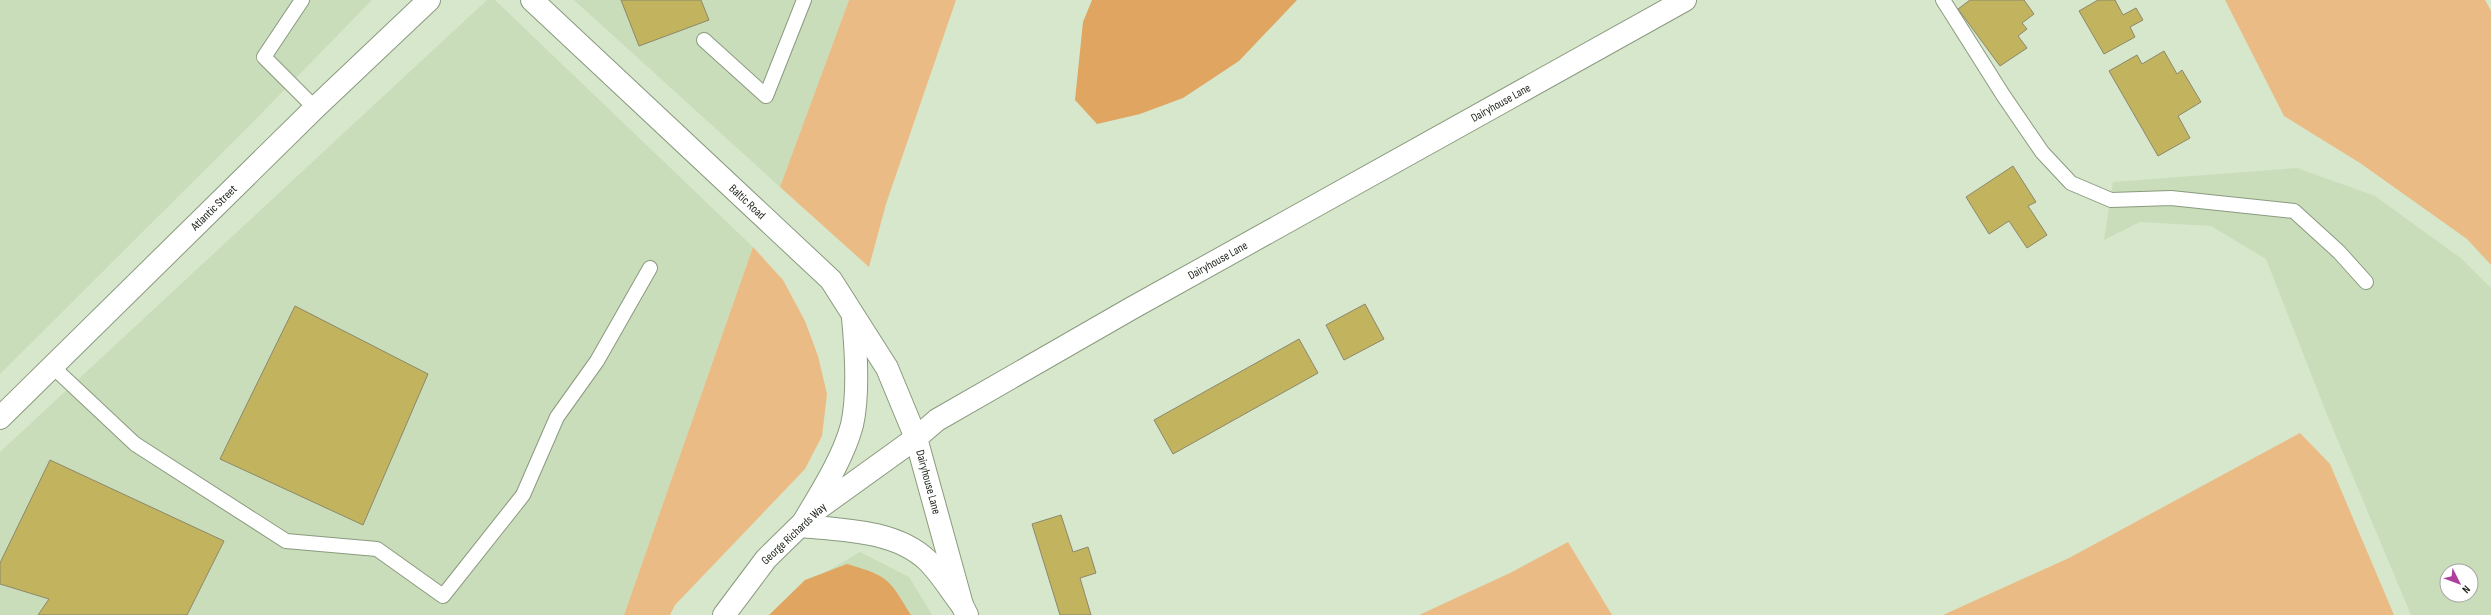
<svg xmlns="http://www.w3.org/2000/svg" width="2491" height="615" font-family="'Sofia Sans Condensed',sans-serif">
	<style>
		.built { fill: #c9ddba; fill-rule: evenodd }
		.green { fill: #ebbb86 }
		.forest { fill: #dfa561 }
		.building { fill: #c2b45e; stroke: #8c876b }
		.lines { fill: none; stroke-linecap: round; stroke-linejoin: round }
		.service-casing { stroke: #8a9a7f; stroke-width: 16 }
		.minor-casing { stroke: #8a9a7f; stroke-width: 24 }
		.tertiary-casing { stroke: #8a9a7f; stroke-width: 24 }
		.service { stroke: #fff; stroke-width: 14 }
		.minor { stroke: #fff; stroke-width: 22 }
		.tertiary { stroke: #fff; stroke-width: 22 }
		.labels { text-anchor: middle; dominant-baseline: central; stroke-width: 3; stroke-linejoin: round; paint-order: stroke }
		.street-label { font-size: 12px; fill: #1d2319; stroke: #fff }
	</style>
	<rect width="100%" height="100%" fill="#d7e7cb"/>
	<path class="built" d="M0,0H372L255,120L0,374Z
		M487,0H495L753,247L624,615H0V452Z
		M574,0H849L780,187Z
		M2297,168L2375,196L2462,259L2491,288V615H2411L2328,417L2266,259L2211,226L2140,222L2104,240L2113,182ZM2447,571H2471V595H2447Z
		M860,552L909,577L932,615H777L809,582Z"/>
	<path class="green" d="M849,0H956L886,204L869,267L780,187Z
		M2225,0H2485L2491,11V265L2467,239L2360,163L2284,116Z
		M753,247L783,280L805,321L818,356L827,394L822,436L805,469L675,605L670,615H624Z
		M2300,433L2330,464L2394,615H1943L2069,558Z
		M1568,542L1612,615H1419L1510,573Z"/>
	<path class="forest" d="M1092,0H1297L1239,61L1183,98L1140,114L1097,124L1075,100L1083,22Z
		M847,564C889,576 889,579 911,615H769L805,580Z"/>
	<path class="building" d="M621,0H701L709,20L639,46Z
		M1970,0H2024L2034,14L2022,23L2027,29L2018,36L2027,48L2000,66L1958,9Z
		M2098,0H2115L2123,15L2136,8L2143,20L2130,27L2135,37L2104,54L2079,11Z
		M2164,51L2177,74L2182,70L2201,102L2178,116L2190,138L2158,156L2109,71L2137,55L2142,64Z
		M2013,166L2036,202L2028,206L2047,235L2027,248L2009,221L1989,234L1966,197Z
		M1365,304L1384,339L1344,360L1326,325Z
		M295,306L428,374L363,525L220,459Z
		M1299,339L1318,373L1173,454L1154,420Z
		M50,460L224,541L187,615H38L49,599L0,584V563Z
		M1061,515L1073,552L1088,547L1096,573L1080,578L1091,615H1060L1032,524Z"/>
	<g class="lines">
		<defs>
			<path id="service" d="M302,0L264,57L315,108
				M1943,0L2003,95L2042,152L2071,183L2111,200L2171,198L2294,211L2339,252L2366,282
				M704,40L766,96L804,0
				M53,367L135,444L286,541L377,549L443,596L523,495L557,417L597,361L650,268"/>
			<g id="minor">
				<path id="s1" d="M967,615L962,605L916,438L937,420L1132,308L1685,0"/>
			</g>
			<g id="tertiary">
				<path id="s2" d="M532,0L831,280L887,368L916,438L816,510L766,559L724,615"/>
				<path d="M853,318C856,349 859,394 852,425C843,459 819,496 801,526C843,530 896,530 928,561C941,574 951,591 962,605"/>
				<path id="s3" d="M0,418L315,108L429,0"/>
			</g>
		</defs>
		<use href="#service" class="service-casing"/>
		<use href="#minor" class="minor-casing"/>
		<use href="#tertiary" class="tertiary-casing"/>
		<use href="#service" class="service"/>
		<use href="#minor" class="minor"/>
		<use href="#tertiary" class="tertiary"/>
	</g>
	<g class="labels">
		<g class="street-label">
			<text stroke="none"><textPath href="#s1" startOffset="859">Dairyhouse Lane</textPath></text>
			<text stroke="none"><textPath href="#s2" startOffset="295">Baltic Road</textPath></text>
			<text stroke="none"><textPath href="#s3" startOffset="300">Atlantic Street</textPath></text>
			<text stroke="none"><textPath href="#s1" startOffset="535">Dairyhouse Lane</textPath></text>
			<text transform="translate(928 482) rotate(75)">Dairyhouse Lane</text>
			<text transform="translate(794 534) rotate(-43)">George Richards Way</text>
		</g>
	</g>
	<g transform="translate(2459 583) rotate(132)"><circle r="19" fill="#ffffff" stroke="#a5a7a3"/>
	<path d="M0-3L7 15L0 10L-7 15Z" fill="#ad3f9d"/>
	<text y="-6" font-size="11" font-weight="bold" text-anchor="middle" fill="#1d2319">N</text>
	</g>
</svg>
